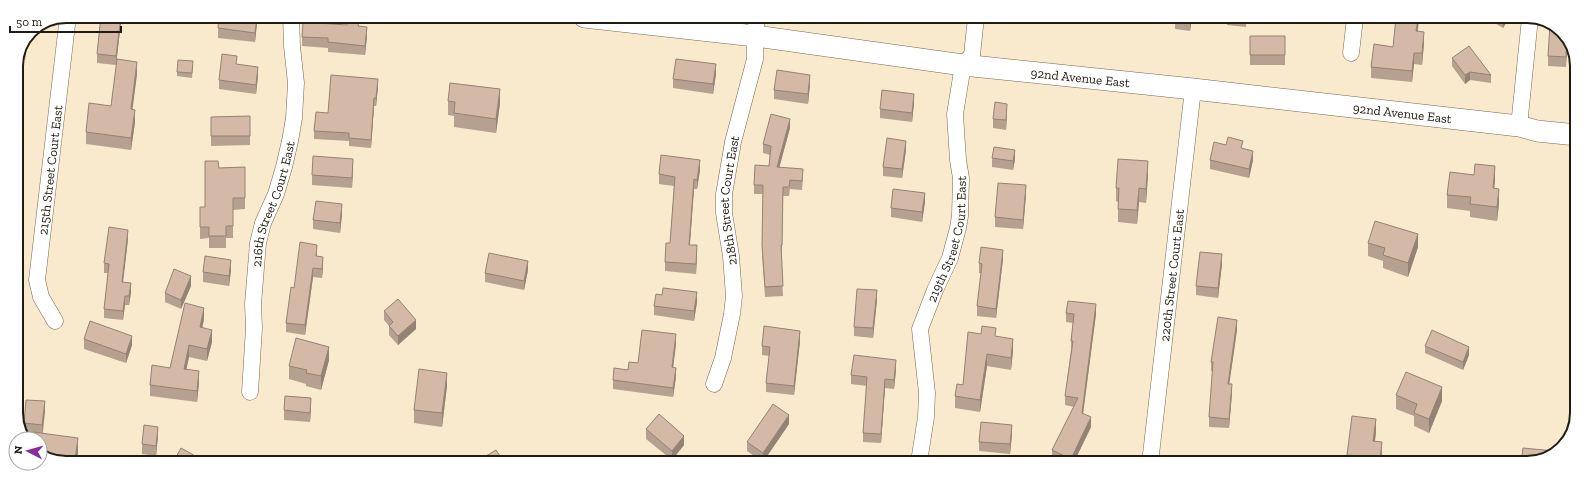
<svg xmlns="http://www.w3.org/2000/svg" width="1593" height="479" font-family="'Zilla Slab',serif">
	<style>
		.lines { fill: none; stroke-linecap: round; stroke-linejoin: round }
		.minor-casing { stroke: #75684f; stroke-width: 17 }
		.tertiary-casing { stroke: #75684f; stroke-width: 22 }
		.minor { stroke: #fff; stroke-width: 16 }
		.tertiary { stroke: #fff; stroke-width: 21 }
		.wall { fill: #b6a08f }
		.shaded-wall { fill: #948274 }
		.building { fill: #d4baa6; stroke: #948274 }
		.labels { text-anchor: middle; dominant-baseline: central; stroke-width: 4; stroke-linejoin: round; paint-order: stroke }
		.street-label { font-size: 13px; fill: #211c11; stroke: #fff }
		.rim { fill: none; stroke: #211c11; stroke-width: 2 }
	</style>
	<rect width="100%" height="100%" fill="#f9eace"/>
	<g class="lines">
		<defs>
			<g id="minor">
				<path d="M1351,53L1355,18"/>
				<path d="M1519,126L1530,18"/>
				<path id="s1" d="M55,321L41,297L37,280L68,16"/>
				<path id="s2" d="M714,384L723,358L732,314L734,296L731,256L724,213V194L733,142L755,59V36L757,17"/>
				<path id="s3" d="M250,392L254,328L253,304L258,243L263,223L276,194L284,167L290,141L294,118L296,83L292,46L291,16"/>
				<path id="s4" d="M919,462L926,417L927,393L920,329L935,290L950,258L958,228L960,216L961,178L958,160L955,114L963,65L972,55L976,17"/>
				<path id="s5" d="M1150,463L1193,89"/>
			</g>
			<g id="tertiary">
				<path id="s6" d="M584,17L755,36L963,65L1193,89L1519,126L1537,131L1577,135"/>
			</g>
		</defs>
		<use href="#minor" class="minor-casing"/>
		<use href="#tertiary" class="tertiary-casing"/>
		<use href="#minor" class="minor"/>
		<use href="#tertiary" class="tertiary"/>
	</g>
	<path class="wall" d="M101,16H133L132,24L121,22L116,65L97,63V54Z
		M257,16V23L255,42L218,38V28Z
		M1175,17H1192L1190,31L1175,29Z
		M1227,17H1247L1246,27L1227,25Z
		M1272,17H1299L1298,24L1272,22Z
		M1419,18L1418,31L1424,43L1422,65L1414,64L1412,82L1371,78V67L1393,47Z
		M1486,18H1509L1503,28Z
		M359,26L367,36L365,55L328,52V48L302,46V37Z
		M1250,36H1285V65H1250Z
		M1566,36V67L1548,66V56Z
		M27,40L25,60L19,59Z
		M1452,58L1491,75V83L1470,80L1465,84L1452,66Z
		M193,66L192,78L177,76V72Z
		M137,74L132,109L135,122L131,150L86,144V132L111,106Z
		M716,74L713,94L673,88V79Z
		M258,76L256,94L219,89V80Z
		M810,84L808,104L774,99V90Z
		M378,87L376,106H374L371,148L349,146V141L314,139V131L328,113Z
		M448,101L500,103L496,133L454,127V116L448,115Z
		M914,103L912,122L880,118V109Z
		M1007,113L1006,130L993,128V119Z
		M250,116V145L211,146V117Z
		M790,128L779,167L803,178L802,190L790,189L789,196H783L782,254H781L783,296L765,297L762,254L763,194H754V185L769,166L770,155L763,153V144Z
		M1243,149L1253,160L1249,178L1210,169V160Z
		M906,150L902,178L883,176V167Z
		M992,158L1015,159L1013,170L992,167Z
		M245,167V209L233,210V238H226V248H209V238L200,239V207H205L219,168Z
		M353,169L352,188L312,185V175Z
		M700,170L697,189H694L690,245L697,255L696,274L665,271V262L670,243L674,186L659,184V174Z
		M1148,175L1146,203L1139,202L1137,224L1118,222V202L1116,201V188Z
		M1474,175L1495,180L1494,188L1499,203L1497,221L1470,217V211L1447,208V195Z
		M1026,195L1023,229L995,227V217Z
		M925,202L922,222L891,217V208Z
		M342,214L340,233L313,229V220Z
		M128,239L123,282L131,292L129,305H125L123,320L104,318V309L108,273H104V263Z
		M1368,243L1418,247L1408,277L1383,268V261L1368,256Z
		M1576,252V294L1570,267V253Z
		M317,255V256L323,267L322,278L313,277L305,335L286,332V323L294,288Z
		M1003,259L996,318L977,316V306L981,273H979V263Z
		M1222,264L1218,298L1196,295V286Z
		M231,270L229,286L203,282V272Z
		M528,270L524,290L485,282V273Z
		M191,286L181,309L165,302V293Z
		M877,300L873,338L854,336V327Z
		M697,302L694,321L654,315V306Z
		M384,311L416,329L398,345L389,335V326L384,320Z
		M1066,313L1096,314L1083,413L1091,427L1074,462H1059L1052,459V450L1074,407L1065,405V396L1071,350V341L1073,323L1066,322Z
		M204,319L202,328L212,342L207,361L189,357L186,370L199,383L197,402L150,396V385L170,368Z
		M1237,330L1229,384L1232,393L1229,428L1209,427V417L1213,372L1211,371V362Z
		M996,336L1013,351L1011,370L987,366L980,412L955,408V396Z
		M84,339L132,345L126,363L84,349Z
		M800,341L794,395L766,392V383L769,356L762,355V346Z
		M676,344L673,368L676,377L673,397L613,389V380L628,370L638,363Z
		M1425,346L1469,355L1463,370L1425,353Z
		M329,360L321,390L306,386V384L289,379V366Z
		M896,370L894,389L885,388L881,443L863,442V433L867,386L851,384V375Z
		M447,386L442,427L414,423V410Z
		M1396,395L1442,401L1429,433L1414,426V416L1396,409Z
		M311,408L310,422L284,420V410Z
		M45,411L43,433L78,452L77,461H53L33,433L24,432V423Z
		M789,424L763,462L747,451V442Z
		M646,429L684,445L672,460L646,439Z
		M1376,432L1375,441L1382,456L1381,463H1347V455Z
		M1012,434L1010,454L979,451V442Z
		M158,436L156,456L142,454V444Z"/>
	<path class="shaded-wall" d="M121,16V22L116,65V56Z
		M257,16V23L255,42V33Z
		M1190,17H1192V19L1190,31Z
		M1418,18H1419L1416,42V31Z
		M1504,18H1509L1503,28V19Z
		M367,27V36L365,55V46Z
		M1424,32V43L1422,65V53Z
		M1567,37L1568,39L1566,67V57Z
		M27,40L25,60V44Z
		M1414,53V64L1412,82V71Z
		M137,62V74L131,121V109Z
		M716,64V74L713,94V84Z
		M258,67V76L256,94V85Z
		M1470,72V80L1465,84V75Z
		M810,75V84L808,104V94Z
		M378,79V87L376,106V98Z
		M500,89V103L496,133V119Z
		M914,94V103L912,122V113Z
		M374,98V106L371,148V140Z
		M1007,104V113L1006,130V120Z
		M135,110V122L131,150V138Z
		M790,119V128L777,176V167Z
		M906,141V150L902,178V169Z
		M1015,150V159L1013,170V161Z
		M1253,151V160L1249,178V169Z
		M353,159V169L352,188V178Z
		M700,160V170L697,189V180Z
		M1148,161V175L1146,203V189Z
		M1495,166V180L1493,202V188Z
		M694,179V189L689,254V245Z
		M1026,185V195L1023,229V220Z
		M1139,188V202L1137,224V210Z
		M1499,189V203L1497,221V207Z
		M925,193V202L922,222V212Z
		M342,204V214L340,233V223Z
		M128,230V239L122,291V282Z
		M1418,234V247L1408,277V263Z
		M317,245V255L316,266V256Z
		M697,245V255L696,274V264Z
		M1003,250V259L996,318V309Z
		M1222,254V264L1218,298V288Z
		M323,257V267L322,278V269Z
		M231,260V270L229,286V276Z
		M528,261V270L524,290V281Z
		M313,268V277L305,335V325Z
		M191,276V286L181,309V300Z
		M131,283V292L129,305V296Z
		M877,290V300L873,338V328Z
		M697,292V302L694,321V311Z
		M125,296V305L123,320V311Z
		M1096,304V314L1082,422V413Z
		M204,308V319L200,339V327Z
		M416,320V329L398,345V336Z
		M1237,320V330L1228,393V384Z
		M212,330V342L207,361V349Z
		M800,331V341L794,395V386Z
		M676,334V344L672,376V367Z
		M132,336V345L126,363V354Z
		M1013,339V351L1011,370V358Z
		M189,345V357L184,381V369Z
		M329,347V360L321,390V376Z
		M1469,347V355L1463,370V362Z
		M987,354V366L980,412V400Z
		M896,360V370L894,389V380Z
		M676,368V377L673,397V388Z
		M199,371V383L197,402V391Z
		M447,373V386L442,427V413Z
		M885,379V388L881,443V434Z
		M1232,384V393L1229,428V419Z
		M1442,387V401L1429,433V419Z
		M311,398V408L310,422V413Z
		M45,401V411L42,434V425Z
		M789,415V424L763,462V453Z
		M1091,417V427L1074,462H1071V459Z
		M1376,419V432L1373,455V441Z
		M1012,425V434L1010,454V444Z
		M158,427V436L156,456V446Z
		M684,436V445L672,460V451Z
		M78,438V452L77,461H75Z
		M1382,442V456L1381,463H1380Z"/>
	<path class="building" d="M101,16H121L116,56L97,54Z
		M219,16H257L255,33L218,28Z
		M1396,18H1418L1416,31L1424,32L1422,53H1414L1412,71L1371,67L1374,44L1393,47Z
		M347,20L359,21L358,26L367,27L365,46L328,42V38L302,37L303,22L347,25Z
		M1550,24L1566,36L1567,37L1566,57L1548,56Z
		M1250,36H1285V55H1250Z
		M25,44V51L23,50Z
		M1469,46L1491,75L1470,72L1465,75L1452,58Z
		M222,54L237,56L236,64L258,67L256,85L219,80Z
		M117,59L137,62L131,109L135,110L131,138L86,132L89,103L111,106Z
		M676,59L716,64L713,84L673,79Z
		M178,60L193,61L192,73L177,72Z
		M777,70L810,75L808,94L774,90Z
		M331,75L378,79L376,98H374L371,140L349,138V133L314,131L316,112L328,113Z
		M450,83L500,89L496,119L454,113L455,102L448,101Z
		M882,90L914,94L912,113L880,109Z
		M995,102L1007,104L1006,120L993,119Z
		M771,114L790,119L777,167L803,169L802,181L790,180L789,187H783L782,245H781L783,286L765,287L762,245L763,185H754L755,165L769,166L771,146L763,144Z
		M250,116V136H211V117Z
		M1228,137L1243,141L1241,148L1253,151L1249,169L1210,160L1214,142L1226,145Z
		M887,138L906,141L902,169L883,167Z
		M994,147L1015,150L1013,161L992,158Z
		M661,155L700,160L697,180L694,179L689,245H697L696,264L665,262L666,243H670L675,177L659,174Z
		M313,156L353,159L352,178L312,175Z
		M1118,159L1148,161L1146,189L1139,188L1137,210L1118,209L1119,188H1116Z
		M205,161H218L219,168L245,167V198H233V226H226V236H209V227H200V207H205Z
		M1475,164L1495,166L1493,188L1499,189L1497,207L1470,204L1471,197L1447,195L1450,172L1474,175Z
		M998,183L1026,185L1023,220L995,217Z
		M893,189L925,193L922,212L891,208Z
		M316,201L342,204L340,223L313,220Z
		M1375,221L1418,234L1408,263L1383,255L1385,248L1368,243Z
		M109,227L128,230L122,282L131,283L129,296H125L123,311L104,309L109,264L104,263Z
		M300,242L317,245L316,256L323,257L322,269L313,268L305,325L286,323L291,287L294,288Z
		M981,247L1003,250L996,309L977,306L982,264L979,263Z
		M1200,252L1222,254L1218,288L1196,286Z
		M1576,252V280L1570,253Z
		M489,253L528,261L524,281L485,273Z
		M205,256L231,260L229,276L203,272Z
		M174,269L191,276L181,300L165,293Z
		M663,288L697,292L694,311L654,306L656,294L662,295Z
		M857,289L877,290L873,328L854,327Z
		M398,299L416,320L398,336L389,326L393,322L384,311Z
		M1068,301L1096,304L1082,413L1091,417L1071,459L1052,450L1078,398L1065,396L1073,341H1071L1074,314L1066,313Z
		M185,303L204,308L200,327L212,330L207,349L189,345L184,369L199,371L197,391L150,385L152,365L170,368Z
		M1218,317L1237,320L1228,384H1232L1229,419L1209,417L1213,362H1211Z
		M90,321L132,336L126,354L84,339Z
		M764,326L800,331L794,386L766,383L770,347L762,346Z
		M982,326L996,328L995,336L1013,339L1011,358L987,354L980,400L955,396L957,384L963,385L968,332L981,334Z
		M642,330L676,334L672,367L676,368L673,388L613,380L614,368L628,370L629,362L638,363Z
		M1432,330L1469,347L1463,362L1425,346Z
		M296,338L329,347L321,376L306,373L307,370L289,366Z
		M854,355L896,360L894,380L885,379L881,434L863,433L867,377L851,375Z
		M419,369L447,373L442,413L414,410Z
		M1406,372L1442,387L1429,419L1414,413L1417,404L1396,395Z
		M285,396L311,398L310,413L284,410Z
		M26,400L45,401L42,425L24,423Z
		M773,404L789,415L763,453L747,442Z
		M659,414L684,436L672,451L646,429Z
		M1352,416L1376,419L1373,441L1382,442L1380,459L1347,455Z
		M981,422L1012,425L1010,444L979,442Z
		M144,425L158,427L156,446L142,444Z
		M33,432L78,438L75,460L59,458V461H53L40,453V439H32Z
		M181,448L199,458L197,461H174Z
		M1523,448L1554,451V454L1527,463H1521Z
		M496,450L504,462H476Z
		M275,461H299V462Z"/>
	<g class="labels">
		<g class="street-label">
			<text stroke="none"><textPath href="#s6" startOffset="500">92nd Avenue East</textPath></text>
			<text stroke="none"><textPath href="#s6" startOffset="824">92nd Avenue East</textPath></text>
			<text stroke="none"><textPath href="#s1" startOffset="156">215th Street Court East</textPath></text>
			<text stroke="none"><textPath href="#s2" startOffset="187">218th Street Court East</textPath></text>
			<text stroke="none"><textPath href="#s3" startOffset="191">216th Street Court East</textPath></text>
			<text stroke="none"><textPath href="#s4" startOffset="229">219th Street Court East</textPath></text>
			<text stroke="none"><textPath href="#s5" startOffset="189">220th Street Court East</textPath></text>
		</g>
	</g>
	<path d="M0 0H1593V479H0ZM66 23H1527A43 43 0 0 1 1570 66V413A43 43 0 0 1 1527 456H66A43 43 0 0 1 23 413V66A43 43 0 0 1 66 23Z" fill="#fff" fill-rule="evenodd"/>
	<path class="rim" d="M66 23H1527A43 43 0 0 1 1570 66V413A43 43 0 0 1 1527 456H66A43 43 0 0 1 23 413V66A43 43 0 0 1 66 23Z"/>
	<g transform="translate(28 451) rotate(276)"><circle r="19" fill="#ffffff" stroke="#a6a4a0"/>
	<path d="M0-3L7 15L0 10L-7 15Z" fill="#842d9b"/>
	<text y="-6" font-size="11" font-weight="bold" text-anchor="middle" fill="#211c11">N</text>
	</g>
	<path d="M10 26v6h111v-6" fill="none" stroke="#211c11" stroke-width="2"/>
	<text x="16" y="26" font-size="12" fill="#211c11" stroke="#ffffff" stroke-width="3" paint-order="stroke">50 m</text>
</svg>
